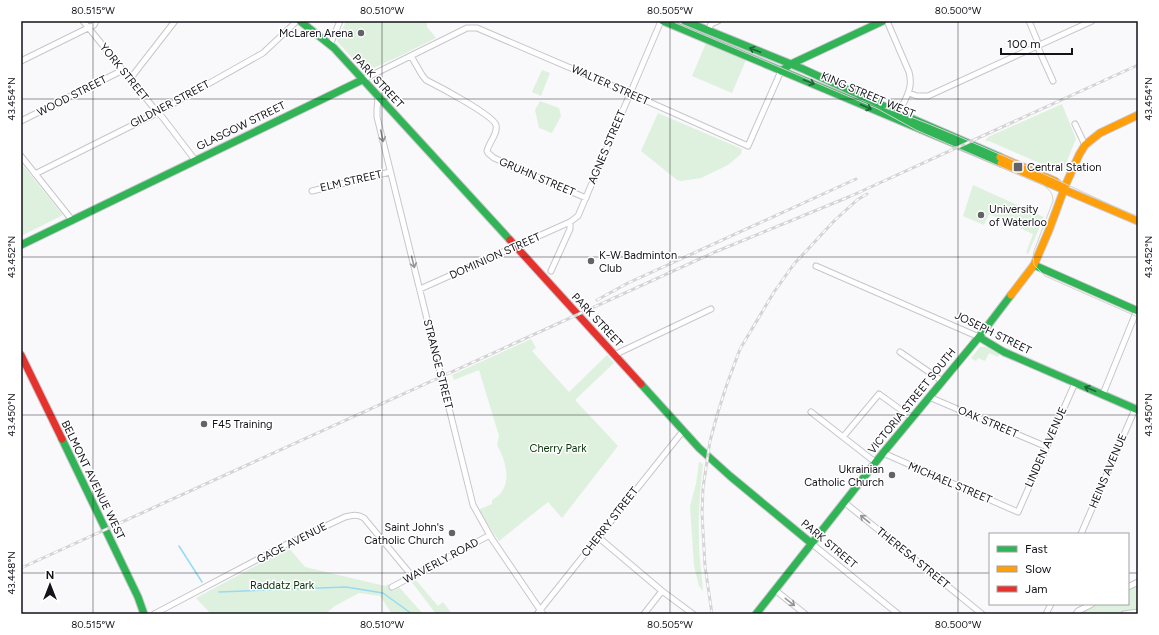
<svg xmlns="http://www.w3.org/2000/svg" width="1159" height="635" font-family="Figtree,sans-serif">
	<style>
		.green { fill: #def1de }
		.lines { fill: none; stroke-linecap: round; stroke-linejoin: round }
		.stream { stroke: #96daf4; stroke-width: 1.5 }
		.street-casing { stroke: #c8c6cc; stroke-width: 7 }
		.fast-casing { stroke: #c8c6cc; stroke-width: 9 }
		.slow-casing { stroke: #c8c6cc; stroke-width: 9 }
		.jam-casing { stroke: #c8c6cc; stroke-width: 9 }
		.street { stroke: #fefefe; stroke-width: 5 }
		.fast { stroke: #30b455; stroke-width: 7 }
		.slow { stroke: #ff9f0a; stroke-width: 7 }
		.jam { stroke: #e5322d; stroke-width: 7 }
		.tram { stroke: #d4d4d5; stroke-width: 1 }
		.rail-casing { stroke: #d4d4d5; stroke-width: 3 }
		.rail { stroke: #fff; stroke-width: 1.5; stroke-dasharray: 4.5; stroke-linecap: butt }
		.oneway { stroke: #226338 }
		.oneway2 { stroke: #959497 }
		.ticks { fill: none; stroke: #14121a; stroke-width: 1; stroke-opacity: 0.45 }
		.poi-dot { fill: #646269; stroke: #fff; stroke-width: 1.5 }
		.labels { text-anchor: middle; dominant-baseline: central; stroke-width: 3; stroke-linejoin: round; paint-order: stroke }
		.poi-label { font-size: 11px; fill: #14121a; stroke: #fff; text-anchor: start }
		.street-label { font-size: 11px; fill: #14121a; stroke: #fff }
		.park-label { font-size: 11px; fill: #07330a; stroke: #fff }
		.neatline { fill: none; stroke: #14121a; stroke-width: 1.5 }
		.ticks-label { font-size: 10px; text-anchor: middle; fill: #14121a }
	</style>
	<rect width="100%" height="100%" fill="#f9f8fb"/>
	<path class="green" d="M346,21H427V27L436,38L402,55L365,72L337,41Z
		M706,43L746,60L732,93L692,76Z
		M542,70L550,73L541,96L532,92Z
		M540,101L559,108L561,116L552,133L539,128L535,110Z
		M1062,104L1076,139L1062,173L989,141H985L988,137Z
		M658,113L742,149L741,154L728,165L701,178L681,181L677,180L641,151Z
		M21,163L63,215L21,236Z
		M973,185L1044,217L1028,254L1026,253L1033,234L989,214L984,225L963,216Z
		M531,339L536,348L532,351L569,392L607,355L614,363L575,400L618,446L562,518L548,502L499,541L478,510L492,504V500C495,498 498,496 500,494C512,480 505,459 497,445L499,436L479,370L454,380L452,375Z
		M980,347H987L1000,353L998,357L989,353L985,361L978,358L976,361L971,358Z
		M699,462L703,464C700,490 698,516 699,542C699,558 702,575 703,591L699,586L694,566L690,506L696,484Z
		M289,548L305,567L385,586L389,584L393,591L399,587L423,614H392L380,596L359,593L335,606L325,614H211L196,598Z
		M415,579L438,606L443,602L452,614H436L411,581Z
		M1138,585V614H1079L1080,612L1098,604H1128V590Z"/>
	<g class="lines">
		<path class="stream" d="M179,546L202,582
			M219,592L346,587L383,593L412,614"/>
		<defs>
			<path id="street" d="M83,21L153,107L163,118L195,160
				M887,21L909,72C914,90 904,99 898,116
				M1029,21L1037,40L1039,50L1053,81
				M708,31L711,24L718,21
				M330,45L340,21
				M411,56L422,75L426,80C438,86 493,115 496,125C498,134 489,142 487,151L488,153L494,158L586,198
				M21,61L94,25L96,21
				M130,79L175,21
				M362,80L467,28H477L629,93L748,146L781,71
				M909,93L917,96H928L1092,21
				M378,97L377,109V117L473,505L492,539L543,614
				M21,121L123,70
				M1075,124L1085,145
				M21,156L72,220
				M35,174L153,115L263,53L297,21
				M312,191L390,172
				M816,266L979,337
				M551,271L570,229V222
				M420,289L570,222L578,216L661,21
				M900,352L942,381
				M614,355L711,309
				M1103,394L1137,310
				M929,397L1047,447
				M811,412L875,462
				M843,437L879,394L912,418
				M883,453L1018,512L1075,383
				M844,502L982,614
				M1081,534L1135,409
				M598,537L662,591L693,614
				M811,543L898,614
				M392,587L490,535
				M1128,587L1138,582
				M775,590L805,614
				M154,614L283,546L345,517C353,515 357,514 364,518L412,576
				M537,614L683,431
				M644,614L662,591
				M1046,614L1051,604
				M1076,614L1078,611L1092,604
				M1124,614L1138,612"/>
			<path id="fast" d="M300,21L334,48L510,240
				M663,21L1001,163
				M685,21L803,69L899,113L1000,157
				M781,71L791,64L883,21
				M21,245L362,80
				M1034,265L1138,311
				M979,337L1004,352L1138,410
				M641,384L699,448L730,476L811,543
				M62,439L138,597L144,614
				M756,614L883,453L979,337L1011,295"/>
			<path id="slow" d="M1000,157L1055,181L1062,188
				M1001,163L1138,221
				M1011,295L1034,265L1049,230L1066,184L1079,155L1085,145L1100,133L1138,115"/>
			<path id="jam" d="M510,240L641,384
				M21,355L62,439"/>
		</defs>
		<use href="#street" class="street-casing"/>
		<use href="#fast" class="fast-casing"/>
		<use href="#slow" class="slow-casing"/>
		<use href="#jam" class="jam-casing"/>
		<use href="#street" class="street"/>
		<use href="#fast" class="fast"/>
		<use href="#slow" class="slow"/>
		<use href="#jam" class="jam"/>
		<path class="tram" d="M671,21L878,109L916,130L1043,185C1049,189 1053,193 1053,201L1034,251L1033,257L1034,265L1045,276L1138,317
			M885,108C916,118 946,131 976,144C1031,167 1084,193 1138,217"/>
		<defs>
			<path id="rail" d="M597,300L628,283L856,179
				M21,568L715,252L851,196L1138,65
				M712,614L705,566L702,513L703,488L710,441L718,412L726,387L740,349L774,292L794,264L835,220L857,200L867,194"/>
		</defs>
		<use href="#rail" class="rail-casing"/>
		<use href="#rail" class="rail"/>
	</g>
	<defs><path id="oneway-shaft" d="M-6 0H5M1.5-3L5.5 0L1.5 3" fill="none" stroke-width="1.6" stroke-linecap="round" stroke-linejoin="round"/></defs>
	<g class="oneway">
		<use href="#oneway-shaft" transform="translate(755 50) rotate(-159)"/>
		<use href="#oneway-shaft" transform="translate(809 82) rotate(22)"/>
		<use href="#oneway-shaft" transform="translate(866 107) rotate(24)"/>
		<use href="#oneway-shaft" transform="translate(1090 389) rotate(-157)"/>
	</g>
	<g class="oneway2">
		<use href="#oneway-shaft" transform="translate(382 136) rotate(77)"/>
		<use href="#oneway-shaft" transform="translate(413 262) rotate(76)"/>
		<use href="#oneway-shaft" transform="translate(865 519) rotate(-141)"/>
		<use href="#oneway-shaft" transform="translate(790 602) rotate(38)"/>
	</g>
	<path class="ticks" d="M93,21V614M382,21V614M670,21V614M958,21V614M21,99H1138M21,257H1138M21,415H1138M21,573H990M1128,573H1138"/>
	<g class="poi-dot">
		<circle cx="361" cy="33" r="4"/>
		<rect x="1013" y="162" width="10" height="10" rx="2"/>
		<circle cx="981" cy="215" r="4"/>
		<circle cx="591" cy="261" r="4"/>
		<circle cx="204" cy="424" r="4"/>
		<circle cx="892" cy="475" r="4"/>
		<circle cx="452" cy="533" r="4"/>
	</g>
	<g class="labels">
		<g class="poi-label">
			<text x="353" y="33" text-anchor="end">McLaren Arena</text>
			<text x="1027" y="167">Central Station</text>
			<text x="989" y="209">University<tspan x="989" dy="13">of Waterloo</tspan></text>
			<text x="599" y="255">K-W Badminton<tspan x="599" dy="13">Club</tspan></text>
			<text x="212" y="424">F45 Training</text>
			<text x="884" y="469" text-anchor="end">Ukrainian<tspan x="884" dy="13">Catholic Church</tspan></text>
			<text x="444" y="527" text-anchor="end">Saint John's<tspan x="444" dy="13">Catholic Church</tspan></text>
		</g>
		<g class="street-label">
			<text transform="translate(124 72) rotate(51)">YORK STREET</text>
			<text transform="translate(378 81) rotate(47)">PARK STREET</text>
			<text transform="translate(610 85) rotate(24)">WALTER STREET</text>
			<text transform="translate(868 95) rotate(23)">KING STREET WEST</text>
			<text transform="translate(72 96) rotate(-27)">WOOD STREET</text>
			<text transform="translate(170 104) rotate(-28)">GILDNER STREET</text>
			<text transform="translate(241 126) rotate(-26)">GLASGOW STREET</text>
			<text transform="translate(607 147) rotate(-67)">AGNES STREET</text>
			<text transform="translate(537 177) rotate(23)">GRUHN STREET</text>
			<text transform="translate(351 181) rotate(-13)">ELM STREET</text>
			<text transform="translate(495 256) rotate(-24)">DOMINION STREET</text>
			<text transform="translate(597 320) rotate(47)">PARK STREET</text>
			<text transform="translate(993 333) rotate(26)">JOSEPH STREET</text>
			<text transform="translate(438 364) rotate(76)">STRANGE STREET</text>
			<text transform="translate(912 401) rotate(-51)">VICTORIA STREET SOUTH</text>
			<text transform="translate(988 422) rotate(23)">OAK STREET</text>
			<text transform="translate(1046 447) rotate(-66)">LINDEN AVENUE</text>
			<text transform="translate(1108 471) rotate(-67)">HEINS AVENUE</text>
			<text transform="translate(93 480) rotate(64)">BELMONT AVENUE WEST</text>
			<text transform="translate(950 483) rotate(23)">MICHAEL STREET</text>
			<text transform="translate(610 522) rotate(-52)">CHERRY STREET</text>
			<text transform="translate(292 543) rotate(-27)">GAGE AVENUE</text>
			<text transform="translate(829 544) rotate(40)">PARK STREET</text>
			<text transform="translate(913 558) rotate(39)">THERESA STREET</text>
			<text transform="translate(441 561) rotate(-28)">WAVERLY ROAD</text>
		</g>
		<g class="park-label">
			<text x="558" y="448">Cherry Park</text>
			<text x="282" y="585">Raddatz Park</text>
		</g>
	</g>
	<rect width="1159" height="635" fill="none" stroke="#ffffff" stroke-width="44"/>
	<rect x="989" y="533" width="140" height="72" fill="#ffffff" stroke="#a1a0a3"/>
	<rect x="997" y="546" width="20" height="6" fill="#30b455" stroke="#a1a0a3"/>
	<text x="1025" y="553" font-size="12" fill="#14121a">Fast</text>
	<rect x="997" y="566" width="20" height="6" fill="#ff9f0a" stroke="#a1a0a3"/>
	<text x="1025" y="573" font-size="12" fill="#14121a">Slow</text>
	<rect x="997" y="586" width="20" height="6" fill="#e5322d" stroke="#a1a0a3"/>
	<text x="1025" y="593" font-size="12" fill="#14121a">Jam</text>
	<g transform="translate(50 585)" stroke="#ffffff" stroke-width="3" paint-order="stroke">
	<path d="M0-3L7 15L0 10L-7 15Z" fill="#14121a"/>
	<text y="-6" font-size="11" font-weight="bold" text-anchor="middle" fill="#14121a">N</text>
	</g>
	<path d="M1001 48v6h71v-6" fill="none" stroke="#14121a" stroke-width="2"/>
	<text x="1007" y="48" font-size="12" fill="#14121a" stroke="#ffffff" stroke-width="3" paint-order="stroke">100 m</text>
	<rect x="22" y="22" width="1115" height="591" class="neatline"/>
	<g class="ticks-label">
		<text x="93" y="14">80.515°W</text>
		<text x="382" y="14">80.510°W</text>
		<text x="670" y="14">80.505°W</text>
		<text x="958" y="14">80.500°W</text>
		<text transform="translate(11 99) rotate(-90)" y="4">43.454°N</text>
		<text transform="translate(1148 99) rotate(-90)" y="4">43.454°N</text>
		<text transform="translate(11 257) rotate(-90)" y="4">43.452°N</text>
		<text transform="translate(1148 257) rotate(-90)" y="4">43.452°N</text>
		<text transform="translate(11 415) rotate(-90)" y="4">43.450°N</text>
		<text transform="translate(1148 415) rotate(-90)" y="4">43.450°N</text>
		<text transform="translate(11 573) rotate(-90)" y="4">43.448°N</text>
		<text x="93" y="628">80.515°W</text>
		<text x="382" y="628">80.510°W</text>
		<text x="670" y="628">80.505°W</text>
		<text x="958" y="628">80.500°W</text>
	</g>
</svg>
